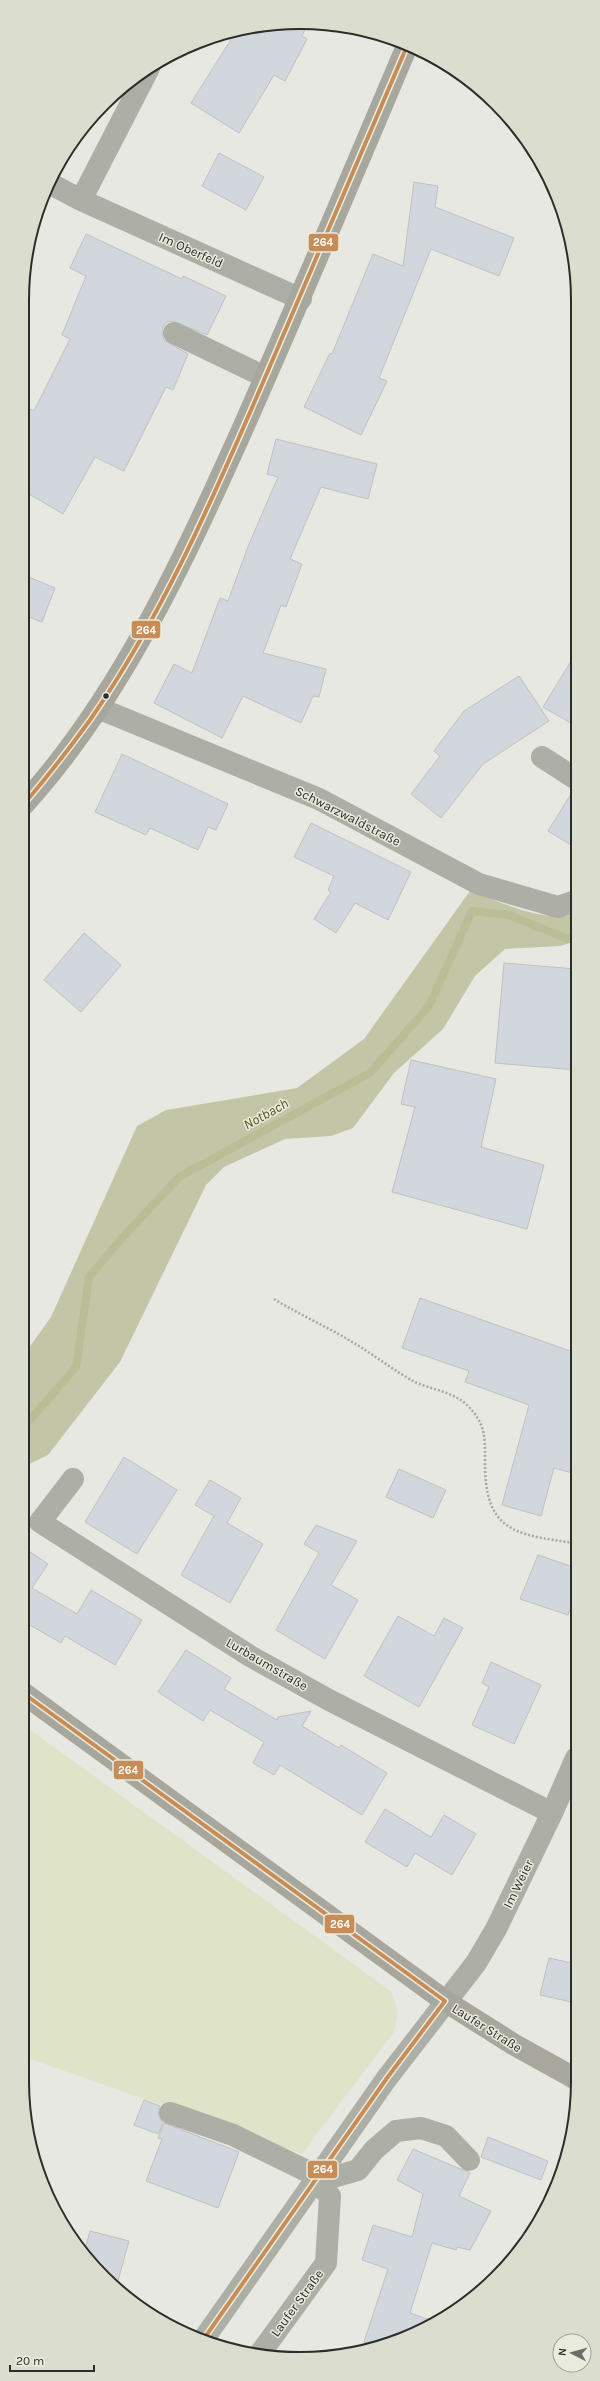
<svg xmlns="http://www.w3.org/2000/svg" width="600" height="2381" font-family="Karla,sans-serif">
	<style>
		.green { fill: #dfe3c8 }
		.forest { fill: #c2c6a6 }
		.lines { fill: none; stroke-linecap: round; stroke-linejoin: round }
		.stream { stroke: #b9be96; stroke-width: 8 }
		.building { fill: #d2d6dd; stroke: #c0c0c0 }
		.path { stroke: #a7a7a1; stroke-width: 2.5; stroke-dasharray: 2 2; stroke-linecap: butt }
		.minor { stroke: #adafa6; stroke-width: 22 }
		.major { stroke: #a7a79e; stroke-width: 22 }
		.bus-1-casing { stroke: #eaecde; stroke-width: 7 }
		.bus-1 { stroke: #c88c56; stroke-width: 4 }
		.bus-dot { fill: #2c2d28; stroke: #eaecde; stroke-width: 1.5 }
		.labels { text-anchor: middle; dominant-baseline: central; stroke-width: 3; stroke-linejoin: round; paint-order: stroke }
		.street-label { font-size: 13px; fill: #2c2d28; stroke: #eaecde }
		.water-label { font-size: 14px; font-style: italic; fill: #4f5518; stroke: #eaecde }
		.rim { fill: none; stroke: #2c2d28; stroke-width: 2 }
		.line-badge { stroke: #eaecde; stroke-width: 1.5 }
		.badge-label { font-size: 11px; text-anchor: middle; font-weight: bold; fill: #fff }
	</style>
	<rect width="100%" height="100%" fill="#e8e8e2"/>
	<path class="green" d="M22,1724L392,1992L398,2013L394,2032L302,2154L22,2056Z"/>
	<path class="forest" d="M470,891C502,902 541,923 576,914V941L560,946L505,949L475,976L443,1029L394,1073L353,1128L331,1136L285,1139L224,1167L206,1185L120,1362L48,1455L23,1467V1356L51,1317L137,1126L166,1110L297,1088L364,1039Z"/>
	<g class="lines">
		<path class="stream" d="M23,1428L76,1367L89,1277L122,1238L179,1177L370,1073L429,1006L472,911L509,915L568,939L576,936"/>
	</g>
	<path class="building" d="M282,23H308L302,36L307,39L285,81L274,75L239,133L191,103L237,30Z
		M219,153L264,177L246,210L202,186Z
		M414,182L438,186L435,207L514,238L499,276L431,249L379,378L387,381L361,435L304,407L330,353L332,354L373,254L403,266Z
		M86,234L182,279L183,276L226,296L207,335L173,321L167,322L163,327L162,334L164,340L188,354L173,390L166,387L124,471L95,457L63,514L24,491V406L34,411L70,339L62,335L86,276L70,268Z
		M276,439L377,464L368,499L321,487L290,559L302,564L286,607L281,605L263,653L326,669L319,697L313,696L301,723L243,696L222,738L154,703L174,664L192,673L220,598L228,601L249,544L278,477L267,474Z
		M24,575L55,588L42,622L24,615Z
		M576,653V726L543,707Z
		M519,676L549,721L483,764L441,818L411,794L440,756L434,751L464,711Z
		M122,754L228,804L216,830L208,827L198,850L150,828L146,835L95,812Z
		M573,791H576V848L548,831Z
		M311,823L411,872L388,920L355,903L336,933L314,919L331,892L328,890L334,876L294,857Z
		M84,933L121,965L81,1012L44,980Z
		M504,963L576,969V1070L495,1063Z
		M411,1060L496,1079L481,1147L544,1165L527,1229L392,1192L415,1107L401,1104Z
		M420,1298L576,1353V1474L554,1468L541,1516L502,1505L529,1405L465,1382L469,1371L402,1348Z
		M124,1457L177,1490L137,1554L85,1522Z
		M399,1469L446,1490L433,1518L386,1497Z
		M210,1480L241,1498L227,1523L263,1544L230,1603L181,1575L214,1516L195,1505Z
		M316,1525L357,1541L331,1585L358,1600L325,1659L276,1630L319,1553L304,1544Z
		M23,1547L48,1564L32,1588L77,1614L91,1590L142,1620L115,1665L65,1636L61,1643L23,1621Z
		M538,1555L576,1568V1593L568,1615L520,1599Z
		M398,1616L434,1636L444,1618L463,1628L419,1707L364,1676Z
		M186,1650L231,1678L224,1689L277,1720L278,1717L311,1711L302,1726L339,1748L341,1745L387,1773L362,1815L280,1765L274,1775L253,1763L264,1742L210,1710L203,1721L158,1692Z
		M491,1662L541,1685L514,1744L472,1725L489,1687L482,1683Z
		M385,1809L431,1837L444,1815L476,1834L452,1875L415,1853L407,1867L365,1842Z
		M549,1958L576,1964V2003L540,1995Z
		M144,2100L160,2106L158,2115L163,2123L158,2134L134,2125Z
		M164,2123L239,2152L218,2208L146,2181L162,2139L158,2138Z
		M488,2137L548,2161L541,2180L481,2157Z
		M413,2149L470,2173L459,2196L491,2211L470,2250L457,2247L456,2250L432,2243L410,2313L433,2321L389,2344L377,2347L364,2342L388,2269L362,2260L373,2225L412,2237L423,2194L397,2180Z
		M90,2231L129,2241L116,2288L91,2264L84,2253Z"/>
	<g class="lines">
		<path class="path" d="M274,1299C300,1315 328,1327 354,1343C374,1355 393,1370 413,1381C431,1390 453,1391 468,1406C485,1424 485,1435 485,1459C484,1530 512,1535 576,1543"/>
		<path class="minor" d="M49,183L81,200L301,299
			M81,200L149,68
			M174,333L265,377
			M98,708L319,799L479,884L558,907L576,901
			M542,757L576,779
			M73,1479L40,1522L250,1656L329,1700L552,1813
			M170,2113L233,2135L319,2177
			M203,2340L387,2078L476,1963L496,1929L552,1813L576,1758
			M259,2355L326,2263L330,2196L316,2182L358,2170L374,2150L396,2131L421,2128L446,2136L469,2160"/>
		<path class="major" d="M24,804C121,697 184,559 243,428C299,301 353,174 407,46
			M23,1693L445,2001L513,2044L576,2079"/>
		<defs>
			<path id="bus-1" d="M24,804C47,777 69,749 90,720C164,614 216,491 267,373C314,264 361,155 407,46
				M23,1693L445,2001
				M203,2340L387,2078L445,2001"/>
		</defs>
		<use href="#bus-1" class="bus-1-casing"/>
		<use href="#bus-1" class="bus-1"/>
	</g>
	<circle class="bus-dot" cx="106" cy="696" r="3.5"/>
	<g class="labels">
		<g class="street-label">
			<text transform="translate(191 250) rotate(24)">Im Oberfeld</text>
			<text transform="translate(348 816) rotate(27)">Schwarzwaldstraße</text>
			<text transform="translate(267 1664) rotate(30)">Lurbaumstraße</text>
			<text transform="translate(518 1884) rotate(-64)">Im Weier</text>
			<text transform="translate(487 2028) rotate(32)">Laufer Straße</text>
			<text transform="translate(297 2303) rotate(-54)">Laufer Straße</text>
		</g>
		<g class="water-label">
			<text transform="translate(266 1114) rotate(-29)">Notbach</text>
		</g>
	</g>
	<path d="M0 0H600V2381H0ZM300 29H300A271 271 0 0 1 571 300V2081A271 271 0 0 1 300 2352H300A271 271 0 0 1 29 2081V300A271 271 0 0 1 300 29Z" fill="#dbddcf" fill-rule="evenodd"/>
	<path class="rim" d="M300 29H300A271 271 0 0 1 571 300V2081A271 271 0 0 1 300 2352H300A271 271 0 0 1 29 2081V300A271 271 0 0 1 300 29Z"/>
	<g class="line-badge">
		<rect x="308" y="233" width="31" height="19" rx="4" fill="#c88c56"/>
		<rect x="131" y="620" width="30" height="19" rx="4" fill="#c88c56"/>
		<rect x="113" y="1760" width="31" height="20" rx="4" fill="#c88c56"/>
		<rect x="324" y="1914" width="31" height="20" rx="4" fill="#c88c56"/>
		<rect x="307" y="2160" width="31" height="19" rx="4" fill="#c88c56"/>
	</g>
	<g class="badge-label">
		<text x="323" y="246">264</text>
		<text x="146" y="634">264</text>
		<text x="128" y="1774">264</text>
		<text x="340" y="1928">264</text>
		<text x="323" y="2173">264</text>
	</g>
	<g transform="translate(572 2353) rotate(276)"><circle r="19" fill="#eaecde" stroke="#9ea095"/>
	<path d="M0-3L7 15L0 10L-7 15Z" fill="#6e6e69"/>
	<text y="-6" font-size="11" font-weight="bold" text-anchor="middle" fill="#2c2d28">N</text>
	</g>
	<path d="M10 2365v6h84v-6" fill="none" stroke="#2c2d28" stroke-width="2"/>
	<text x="16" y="2365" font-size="12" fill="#2c2d28" stroke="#eaecde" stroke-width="3" paint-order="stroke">20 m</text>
</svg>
